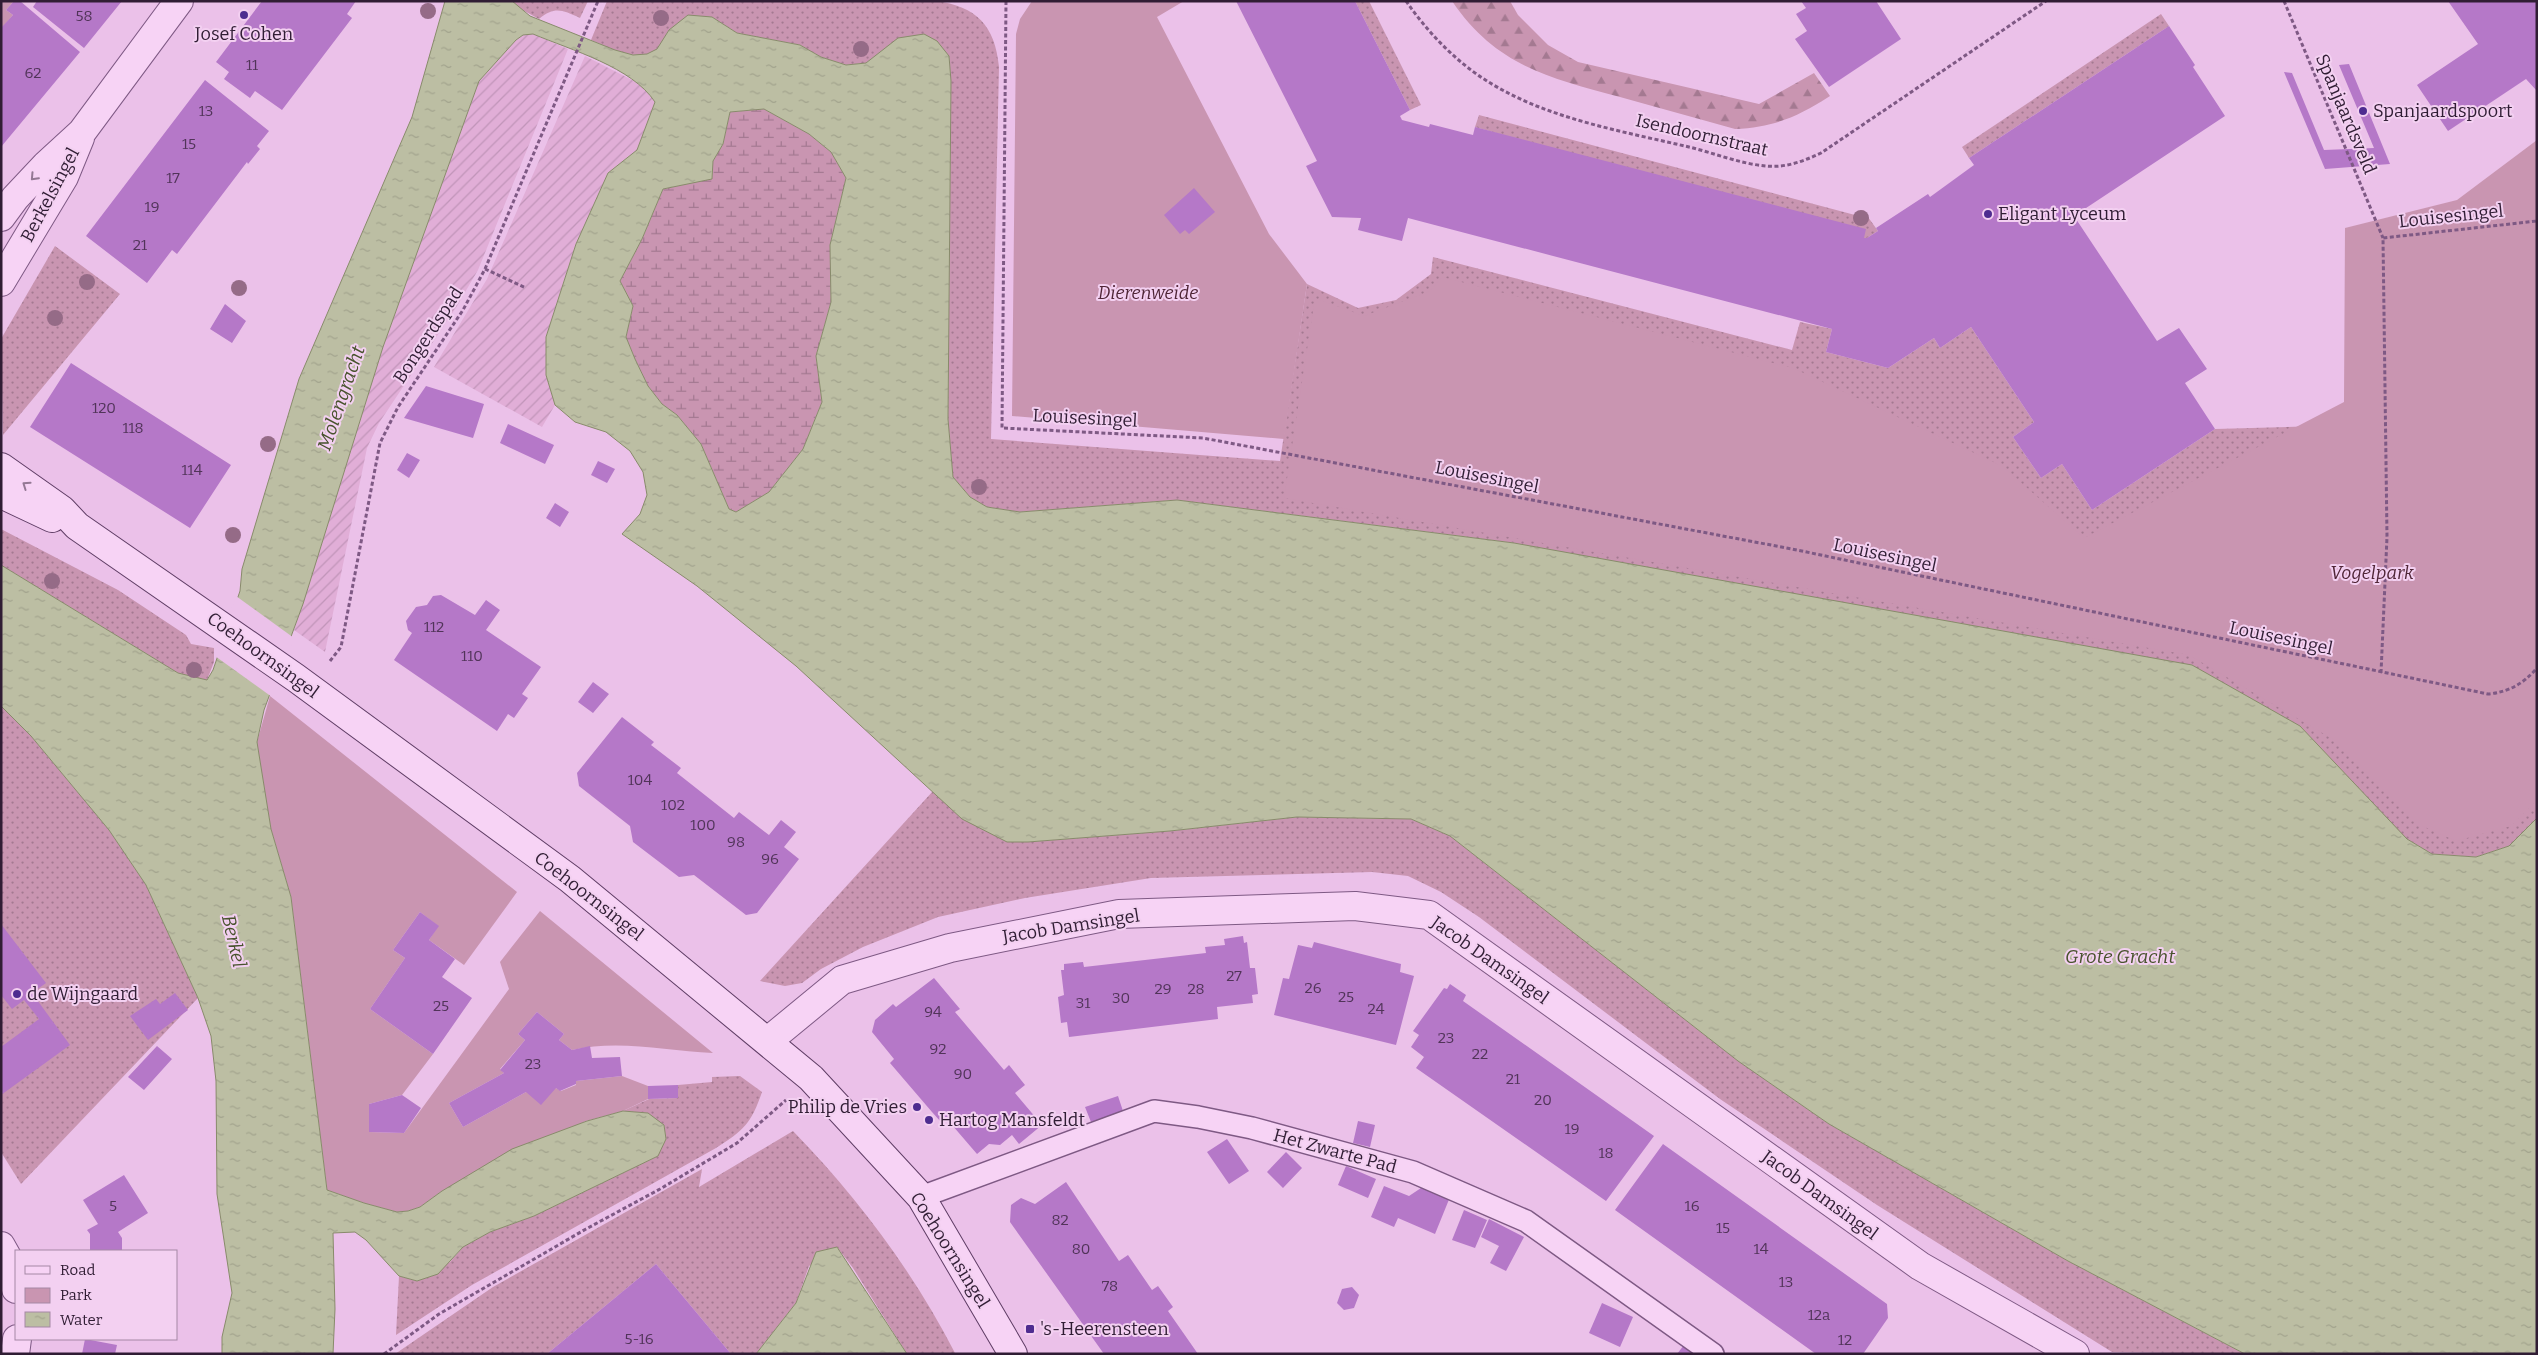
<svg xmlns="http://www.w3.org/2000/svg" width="2538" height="1355" font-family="Bitter,serif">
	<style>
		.farmland { fill: url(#farmland-furrows) }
		.grass { fill: url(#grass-dots) }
		.forest { fill: url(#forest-firs) }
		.wetland { fill: url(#wetland-marsh) }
		.green { fill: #c995b1 }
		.water { fill: url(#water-ripples); stroke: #888b6b; fill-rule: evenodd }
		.pier { fill: #ebc1e9 }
		.building { fill: #b578c8 }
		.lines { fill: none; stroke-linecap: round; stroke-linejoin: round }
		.lane-casing { stroke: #7e5984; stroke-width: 24 }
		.street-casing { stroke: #7e5984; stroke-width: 30 }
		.secondary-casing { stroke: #5f3d65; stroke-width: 30 }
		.path { stroke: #7e5984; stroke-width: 3; stroke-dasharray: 4 2.5; stroke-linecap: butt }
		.lane { stroke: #f7d3f5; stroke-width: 21 }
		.street { stroke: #f7d3f5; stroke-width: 28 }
		.secondary { stroke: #f7d3f5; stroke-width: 28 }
		.tree { fill: #956b87 }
		.oneway { stroke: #947894 }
		.poi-dot { fill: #4e2c90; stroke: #f3d0f1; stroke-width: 2 }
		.labels { text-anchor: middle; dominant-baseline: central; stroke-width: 4; stroke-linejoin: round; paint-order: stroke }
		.number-label { font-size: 15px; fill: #513459 }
		.poi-label { font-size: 18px; fill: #301d34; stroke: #f3d0f1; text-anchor: start }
		.street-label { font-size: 18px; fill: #301d34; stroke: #f3d0f1 }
		.park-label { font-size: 18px; font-style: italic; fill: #4f2536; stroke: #f3d0f1 }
		.water-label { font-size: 19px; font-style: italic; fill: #48532d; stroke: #f3d0f1 }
	</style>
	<defs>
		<pattern id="farmland-furrows" width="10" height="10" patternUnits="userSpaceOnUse" patternTransform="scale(1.25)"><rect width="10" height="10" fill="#e1aed7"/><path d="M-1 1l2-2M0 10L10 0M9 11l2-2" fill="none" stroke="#c195b9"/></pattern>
		<pattern id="grass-dots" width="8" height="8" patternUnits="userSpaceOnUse" patternTransform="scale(1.25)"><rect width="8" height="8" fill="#c995b1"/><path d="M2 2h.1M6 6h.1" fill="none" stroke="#a47991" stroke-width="1.8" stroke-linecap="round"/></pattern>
		<pattern id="forest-firs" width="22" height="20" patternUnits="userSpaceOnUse" patternTransform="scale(1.25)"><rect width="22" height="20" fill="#c995b1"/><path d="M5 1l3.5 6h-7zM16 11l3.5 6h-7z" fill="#a47991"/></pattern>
		<pattern id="wetland-marsh" width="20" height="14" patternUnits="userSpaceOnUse" patternTransform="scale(1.25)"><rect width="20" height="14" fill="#c995b1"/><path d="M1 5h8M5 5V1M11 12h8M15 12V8" fill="none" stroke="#a47991"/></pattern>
		<pattern id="water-ripples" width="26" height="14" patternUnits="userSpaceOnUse" patternTransform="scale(1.25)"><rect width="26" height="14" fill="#bcbea3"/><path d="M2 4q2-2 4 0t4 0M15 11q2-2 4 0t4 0" fill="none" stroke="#a2a38d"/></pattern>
	</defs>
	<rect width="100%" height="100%" fill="#ebc1e9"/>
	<path class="farmland" d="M533,34L568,49L478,270L457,306L379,423L367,448L325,652L294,630L383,347L479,81L516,40L523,35Z
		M585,56L636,82L648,91L655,102L637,150L608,173L576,244L546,337V375L555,405L542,427L434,367L487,279Z"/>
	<path class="grass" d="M512,1H588L580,18C562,10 555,6 539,19L519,8Z
		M607,1H935C977,6 995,26 999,67L991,439L1280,461L1307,284L1358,308L1396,300L1431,274L1433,257L1792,350L1800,322L1832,329L1826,352L1888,368L1934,338L1940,348L1971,327L2034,422L2013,437L2041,478L2062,464L2092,510L2215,429L2353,425L2537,699V818L2509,846L2476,857L2432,854L2407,839L1514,543L1177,500L1020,512L987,507L970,497L953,477L948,419L951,81L949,56L881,52L866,63L846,65L821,57L800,45L737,33L712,17L669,30C665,36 661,46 656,50C636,63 610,48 591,40Z
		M1355,1H1369L1421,105L1410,110Z
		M2161,14L2169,26L1969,158L1962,147Z
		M1479,115L1855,215L1863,210L1878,231L1867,238H1864L1475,127Z
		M55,246L120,294L3,435L1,339Z
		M1,529L118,590L186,635L191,644L214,648V662L207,680L178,673L1,565Z
		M1,706L31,736L109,830L146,885L198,998L21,1184L1,1152Z
		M933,791L962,819L1028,842L1170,831L1297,817L1411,819L1450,836L1738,1061L1829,1124L2068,1261L2245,1354L2112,1352L1877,1205L1720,1099L1479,917L1441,892L1408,876L1372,872L1151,878L1025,898L938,917L863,947L821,969L802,983L785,986L760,981Z
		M740,1076L762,1092C751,1124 744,1130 716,1148L472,1285L396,1335L399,1276L417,1281L450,1262L463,1247L490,1232L534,1216L658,1156L648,1113L623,1111L649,1099L678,1098V1085L712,1082V1077Z
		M793,1131C858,1198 912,1270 955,1353L907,1354L853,1268L837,1247L809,1266L796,1303L756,1354H731L656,1264L547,1354H395L493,1287L702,1169L699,1187Z"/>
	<path class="forest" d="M1452,1H1510L1518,15L1548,45L1578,62L1759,104L1814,73L1830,96C1797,117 1775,127 1735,129C1697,118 1658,108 1620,97C1550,78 1496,66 1452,1Z"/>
	<path class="wetland" d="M764,109L809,134L831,152L846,178L830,245L831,302L816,356L822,402L803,449L769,492L736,512L729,509L701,444L677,415L662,404L648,386L635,359L626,337L633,306L620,281L642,239L663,189L712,178L713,161L723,144L730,112Z"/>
	<path class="green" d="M1,1H14L6,10L13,15L1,29Z
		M1032,1H1184L1157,17L1269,234L1307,284L1284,439L1012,416L1016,34L1020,19Z
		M2537,140V800L2511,826L2456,841L2420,825L2336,741L2189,655L1284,498L1315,298L1364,316L1430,291L1442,277L1793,368L2002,466L2084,538L2344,402L2345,228L2457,200Z
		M270,696L517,892L464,965L429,940L438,926L420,912L393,950L405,958L370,1009L433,1054L402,1095L369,1104V1132L404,1133L509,989L500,962L540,911L713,1053C666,1051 619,1039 572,1050L559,1040L564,1034L537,1012L518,1034L525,1040L500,1069L504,1073L449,1103L463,1127L526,1092L556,1088L561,1091L576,1085V1081L622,1076L648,1086V1099L623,1111L586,1121L442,1191L420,1207L408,1211L397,1212L364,1203L327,1190L291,897L271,829L260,771L257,742Z"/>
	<path class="water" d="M445,1H512L530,16L615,50L633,55L647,54L657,49L669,30L688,15L712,17L737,33L800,45L821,57L846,65L866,63L898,38L924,34L937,41L949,56L951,81L948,419L953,477L970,497L987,507L1020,512L1177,500L1514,543L2192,665L2300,726L2407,839L2432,854L2476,857L2509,846L2537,818V1354H2245L2068,1261L1829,1124L1738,1061L1450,836L1411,819L1297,817L1170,831L1028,842H1007L962,819L796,666L697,586L622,534L640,514L647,495L643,472L630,451L606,432L575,422L555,405L546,375V337L576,244L608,173L637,150L655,102C632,67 571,50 533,34L523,35L516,40L479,81L383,347L303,604L264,710L257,742L271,829L291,897L327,1190L364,1203L397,1212L408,1211L420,1207L442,1191L512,1149L587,1121L623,1111L648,1113L664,1125L666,1139L658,1156L534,1216L490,1232L463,1247L438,1274L417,1281L399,1276L366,1240L355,1232L333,1233L335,1309L333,1354H222V1337L232,1293L217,1194L216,1081L211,1036L198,998L146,885L109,830L31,736L1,706V565L178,673L207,680L213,670L240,591L242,569L299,379L412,117ZM764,109L809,134L831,152L846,178L830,245L831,302L816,356L822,402L803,449L769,492L736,512L729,509L701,444L677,415L662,404L648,386L635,359L626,337L633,306L620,281L642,239L663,189L712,179L713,161L723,144L730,112Z
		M837,1247L907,1354H756L796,1303L816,1252Z"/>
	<path class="pier" d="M236,596L294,638L272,697L215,656Z"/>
	<path class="building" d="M14,1H20L80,52L1,147V28L13,15L6,10Z
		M37,1H122L84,48L33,7Z
		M262,1H356L347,14L352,18L282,110L255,91L250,98L224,79L229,72L216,62Z
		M1236,1H1355L1410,110L1400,116L1402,120L1429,127L1430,124L1473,135L1475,127L1866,229L1864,238H1867L1878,231L1876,228L1928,194L1930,197L1974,165L1969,158L2169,26L2195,65L2193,67L2225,116L2074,216L2157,341L2179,328L2207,369L2185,383L2215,429L2092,510L2062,464L2041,478L2013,437L2034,422L1971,327L1940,348L1934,338L1888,368L1826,352L1832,329L1408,218L1402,241L1358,230L1361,218L1332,217L1306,166L1317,161Z
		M1801,1H1876L1901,39L1829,87L1795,39L1807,31L1796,14L1806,8Z
		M2448,1H2537V91L2526,79L2448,131L2417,85L2478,44Z
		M2349,64L2390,164L2325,169L2284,72L2292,73L2324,150L2374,148L2339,65Z
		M205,80L269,131L257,146L260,149L248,164L247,162L177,254L172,250L147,283L86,236Z
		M1194,188L1215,212L1189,234L1185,230L1180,234L1164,215Z
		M225,304L246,321L232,343L210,329Z
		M71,363L231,465L190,528L30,427Z
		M426,386L484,404L473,438L404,418Z
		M508,424L554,445L545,464L500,443Z
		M407,453L420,460L409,478L397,470Z
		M598,461L615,469L607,483L591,475Z
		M555,503L569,512L560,527L546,518Z
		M441,595L475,615L486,600L500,610L486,630L541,667L522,694L528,698L514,718L508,714L497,731L394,660L412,633L408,630L406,621L416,607L427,605L433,596Z
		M593,682L609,694L593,713L578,702Z
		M622,717L654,742L651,745L681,768L677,773L734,818L739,812L769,835L781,820L796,832L784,847L799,859L757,913L746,915L694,875L679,877L633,842L630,826L579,786L577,773Z
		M420,912L439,926L429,940L455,959L442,977L472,998L433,1054L370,1009L405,958L393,950Z
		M1,924L46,983L32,993L70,1045L1,1095V1047L39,1019L24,1000L12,1009L1,995Z
		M1243,936L1244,943L1247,942L1250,968H1255L1258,994L1252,995L1253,1003L1217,1007L1218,1019L1069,1037L1067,1022L1061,1023L1058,997L1064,995L1061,970H1064V964L1083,962L1084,967L1206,953L1205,947L1225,945L1224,939Z
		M1314,942L1401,964L1400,972L1414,976L1396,1045L1274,1015L1283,978L1289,979L1298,945L1312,948Z
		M934,978L960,1009L955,1012L1004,1070L1009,1065L1025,1085L1015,1093L1042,1125L1019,1144L1012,1135L1000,1145L989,1144L977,1154L946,1118L941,1122L932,1112L890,1063L894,1059L872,1032L875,1020L893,1004L896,1007Z
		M1450,984L1466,995L1463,1001L1654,1136L1606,1201L1416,1068L1424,1057L1411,1047L1419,1035L1413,1031L1444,988L1447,989Z
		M175,993L188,1010L148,1040L130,1016L156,999L160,1004Z
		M537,1012L564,1034L559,1040L572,1050L590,1046L592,1058L620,1057L622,1076L576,1081V1084L560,1091L556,1088L541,1105L526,1092L463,1127L449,1103L504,1073L500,1070L525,1040L518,1034Z
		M157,1046L172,1059L144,1090L128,1077Z
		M678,1085V1098L648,1099V1086Z
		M402,1095L421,1108L404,1133L369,1132V1104Z
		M1118,1096L1123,1111L1091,1122L1085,1107Z
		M1358,1121L1375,1125L1370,1147L1353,1143Z
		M1227,1139L1249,1171L1229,1184L1207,1152Z
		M1663,1144L1887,1304L1888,1318L1863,1354H1816L1615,1210Z
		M1286,1152L1302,1168L1283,1188L1267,1172Z
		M1346,1166L1376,1179L1368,1198L1338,1185Z
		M124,1175L148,1213L118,1232L122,1238V1251H90V1234L87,1230L98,1224L83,1200Z
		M1066,1182L1119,1261L1128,1255L1152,1290L1158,1286L1173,1307L1168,1311L1198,1354H1104L1010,1222L1011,1205L1021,1198L1035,1204Z
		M1384,1186L1409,1196L1424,1186L1450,1197L1435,1234L1398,1218L1394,1227L1371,1217Z
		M1464,1210L1487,1220L1475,1248L1452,1240Z
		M1489,1219L1524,1237L1506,1271L1490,1263L1499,1246L1481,1237Z
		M656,1264L731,1354H547Z
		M1352,1287L1359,1295L1354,1308L1344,1310L1337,1303L1342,1289Z
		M1602,1303L1633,1317L1620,1347L1589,1333Z
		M85,1339L117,1345L115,1354H82Z
		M1684,1345L1696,1354H1677Z"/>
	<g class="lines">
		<defs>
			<path id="lane" d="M921,1197L1154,1111L1198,1117L1252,1128L1413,1172L1526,1221L1713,1354"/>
			<path id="street" d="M1,217L15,198L46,165L82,132L179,1
				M1,282L64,177L80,138
				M768,1041L842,980L950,948L1119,914L1355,906L1429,915L1920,1266L2075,1354
				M1,1246L10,1262L16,1289
				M15,1354L17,1339"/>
			<path id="secondary" d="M1,467L62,510L77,526L296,678L570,879L811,1078L921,1197L1013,1354
				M1,494L52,518"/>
		</defs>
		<use href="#lane" class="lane-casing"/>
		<use href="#street" class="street-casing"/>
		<use href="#secondary" class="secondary-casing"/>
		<path class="path" d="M1006,1L1002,428L1203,438L1792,549L2488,694C2509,692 2523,684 2537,668
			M1406,1C1426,30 1454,60 1484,79C1543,118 1621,131 1689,147C1714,153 1741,164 1766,166C1786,168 1804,161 1821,153L2046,1
			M2284,1L2383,238
			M485,269L526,288
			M330,661L341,647L380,443L398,407L463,310L485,269L598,1
			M2381,673L2387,537L2383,238L2537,221
			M384,1354L439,1314L586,1229L660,1189L737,1143L786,1100"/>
		<use href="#lane" class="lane"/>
		<use href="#street" class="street"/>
		<use href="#secondary" class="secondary"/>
	</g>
	<g class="tree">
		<circle cx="428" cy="11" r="8"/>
		<circle cx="661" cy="18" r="8"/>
		<circle cx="861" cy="49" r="8"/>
		<circle cx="1861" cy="218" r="8"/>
		<circle cx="87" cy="282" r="8"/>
		<circle cx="239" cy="288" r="8"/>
		<circle cx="55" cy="318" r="8"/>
		<circle cx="268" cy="444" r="8"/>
		<circle cx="979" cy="487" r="8"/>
		<circle cx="233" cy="535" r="8"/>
		<circle cx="52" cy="581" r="8"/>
		<circle cx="194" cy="670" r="8"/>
	</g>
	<defs><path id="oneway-chevron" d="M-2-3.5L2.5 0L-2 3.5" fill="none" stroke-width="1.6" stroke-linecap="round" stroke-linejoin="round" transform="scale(1.25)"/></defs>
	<g class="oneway">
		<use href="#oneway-chevron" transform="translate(34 177) rotate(133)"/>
		<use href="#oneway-chevron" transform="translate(26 485) rotate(-145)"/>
	</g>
	<g class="poi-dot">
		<circle cx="244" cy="15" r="5"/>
		<circle cx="2363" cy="111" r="5"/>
		<circle cx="1988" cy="214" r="5"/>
		<circle cx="17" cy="994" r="5"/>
		<circle cx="917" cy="1107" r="5"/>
		<circle cx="929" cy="1120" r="5"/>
		<rect x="1025" y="1324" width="10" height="10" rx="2.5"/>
	</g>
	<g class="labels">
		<g class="number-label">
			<text x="84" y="16">58</text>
			<text x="252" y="65">11</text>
			<text x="33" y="73">62</text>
			<text x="206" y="111">13</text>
			<text x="189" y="144">15</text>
			<text x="173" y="178">17</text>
			<text x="152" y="207">19</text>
			<text x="140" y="245">21</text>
			<text x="104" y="408">120</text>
			<text x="133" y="428">118</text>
			<text x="192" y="470">114</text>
			<text x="434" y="627">112</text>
			<text x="472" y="656">110</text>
			<text x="640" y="780">104</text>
			<text x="673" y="805">102</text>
			<text x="703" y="825">100</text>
			<text x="736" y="842">98</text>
			<text x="770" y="859">96</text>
			<text x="1234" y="976">27</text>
			<text x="1313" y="988">26</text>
			<text x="1163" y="989">29</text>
			<text x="1196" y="989">28</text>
			<text x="1346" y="997">25</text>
			<text x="1121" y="998">30</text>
			<text x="1083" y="1003">31</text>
			<text x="441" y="1006">25</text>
			<text x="1376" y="1009">24</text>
			<text x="933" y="1012">94</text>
			<text x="1446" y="1038">23</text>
			<text x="938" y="1049">92</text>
			<text x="1480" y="1054">22</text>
			<text x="533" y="1064">23</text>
			<text x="963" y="1074">90</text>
			<text x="1513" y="1079">21</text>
			<text x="1543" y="1100">20</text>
			<text x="1572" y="1129">19</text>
			<text x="1606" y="1153">18</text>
			<text x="113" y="1206">5</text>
			<text x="1692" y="1206">16</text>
			<text x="1060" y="1220">82</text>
			<text x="1723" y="1228">15</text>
			<text x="1081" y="1249">80</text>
			<text x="1761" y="1249">14</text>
			<text x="1786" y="1282">13</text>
			<text x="1110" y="1286">78</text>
			<text x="1819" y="1315">12a</text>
			<text x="639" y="1339">5-16</text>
			<text x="1845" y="1340">12</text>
		</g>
		<g class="poi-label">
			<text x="244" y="34" text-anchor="middle">Josef Cohen</text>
			<text x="2373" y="111">Spanjaardspoort</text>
			<text x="1998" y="214">Eligant Lyceum</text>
			<text x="27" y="994">de Wijngaard</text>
			<text x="907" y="1107" text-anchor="end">Philip de Vries</text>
			<text x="939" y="1120">Hartog Mansfeldt</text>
			<text x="1040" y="1329">'s-Heerensteen</text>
		</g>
		<g class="street-label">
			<text transform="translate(2346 114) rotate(67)">Spanjaardsveld</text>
			<text transform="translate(1702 135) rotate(13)">Isendoornstraat</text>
			<text transform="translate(50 195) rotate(-62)">Berkelsingel</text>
			<text transform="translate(2451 216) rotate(-6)">Louisesingel</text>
			<text transform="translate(428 335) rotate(-57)">Bongerdspad</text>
			<text transform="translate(1085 418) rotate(3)">Louisesingel</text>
			<text transform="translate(1487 477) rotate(11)">Louisesingel</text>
			<text transform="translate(1885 555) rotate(12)">Louisesingel</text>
			<text transform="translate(2281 638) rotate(12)">Louisesingel</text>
			<text transform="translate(263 655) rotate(36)">Coehoornsingel</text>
			<text transform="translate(589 896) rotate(38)">Coehoornsingel</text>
			<text transform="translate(1071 926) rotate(-9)">Jacob Damsingel</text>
			<text transform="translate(1490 960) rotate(35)">Jacob Damsingel</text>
			<text transform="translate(1335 1151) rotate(15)">Het Zwarte Pad</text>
			<text transform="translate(1820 1195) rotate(36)">Jacob Damsingel</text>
			<text transform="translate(950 1250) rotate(58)">Coehoornsingel</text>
		</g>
		<g class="park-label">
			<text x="1148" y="293">Dierenweide</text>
			<text x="2372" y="573">Vogelpark</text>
		</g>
		<g class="water-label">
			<text transform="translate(341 398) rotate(-71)">Molengracht</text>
			<text transform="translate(234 941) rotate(77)">Berkel</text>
			<text x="2120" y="956">Grote Gracht</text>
		</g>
	</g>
	<rect width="2538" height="1355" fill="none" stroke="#301d34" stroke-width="5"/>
	<rect x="15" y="1250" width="162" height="90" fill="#f3d0f1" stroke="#a588a5"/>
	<rect x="25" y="1266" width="25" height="8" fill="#f7d3f5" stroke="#a588a5"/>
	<text x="60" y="1275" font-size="15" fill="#301d34">Road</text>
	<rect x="25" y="1288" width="25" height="15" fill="#c995b1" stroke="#a588a5"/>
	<text x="60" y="1300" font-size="15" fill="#301d34">Park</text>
	<rect x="25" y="1312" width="25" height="15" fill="url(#water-ripples)" stroke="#a588a5"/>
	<text x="60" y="1325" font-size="15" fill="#301d34">Water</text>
</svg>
